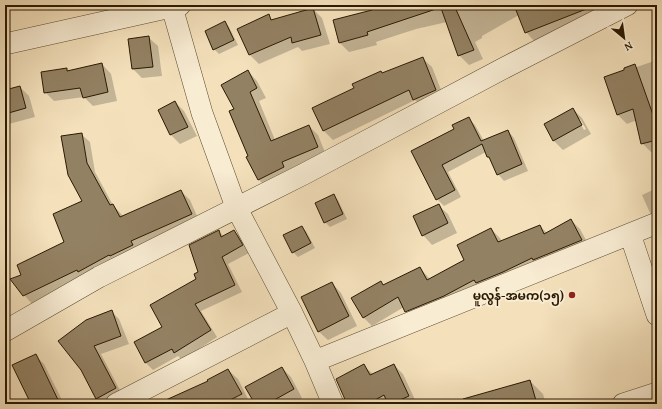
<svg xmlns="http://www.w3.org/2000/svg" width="662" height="409" font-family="'Gentium Book Plus','Noto Sans Myanmar',serif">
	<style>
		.shadow { fill: #0003; fill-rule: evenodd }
		.building { fill: #938163; stroke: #2a1a02 }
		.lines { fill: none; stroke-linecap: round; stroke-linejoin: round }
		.minor-casing { stroke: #5c4c30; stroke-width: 22 }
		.minor { stroke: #f8ecd3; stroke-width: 21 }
		.poi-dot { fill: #8f2418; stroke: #f8ecd3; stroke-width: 1.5 }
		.labels { text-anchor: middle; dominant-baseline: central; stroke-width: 4; stroke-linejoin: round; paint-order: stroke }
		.poi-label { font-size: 12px; font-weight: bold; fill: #2a1a02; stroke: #f8ecd3; text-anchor: end }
	</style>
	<rect width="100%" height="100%" fill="#f4e1bc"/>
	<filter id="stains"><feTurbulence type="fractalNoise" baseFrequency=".005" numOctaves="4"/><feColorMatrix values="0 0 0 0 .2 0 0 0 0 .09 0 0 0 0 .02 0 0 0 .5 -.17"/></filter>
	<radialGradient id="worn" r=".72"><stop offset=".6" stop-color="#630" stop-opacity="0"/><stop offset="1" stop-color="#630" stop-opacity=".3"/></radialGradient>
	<path class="shadow" d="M117,5H132L119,7Z
		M372,5H629L535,42L526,32L519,15L482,36V38L475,42L483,59L469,65L459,55L447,22L416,29L376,42L377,45L349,52L340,43L373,11Z
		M313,9L322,18L330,44L302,51L298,47L259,64L250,55L238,29L268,16L273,20Z
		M225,22L229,27L238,45L219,54L214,49Z
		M148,37L158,46L162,76L142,78L133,69Z
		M422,58L432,67L445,100L423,108L415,100L333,140L324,131L356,89L382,74Z
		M657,60V151L651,152L642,143L637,120L627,124L618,115L605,78Z
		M102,64L111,74L117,101L93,106L84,97L54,101L45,92L66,69L69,72Z
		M248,71L257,81L266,98L259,101L275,140L309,126L318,135L327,157L268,189L258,179L249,157L235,109Z
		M20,87L29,96L35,117L5,125V91Z
		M175,102L184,111L197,136L180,144L171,135L159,110Z
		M573,109L582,118L591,134L563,150L554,141L545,124ZM578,119H580L586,129L584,130Z
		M468,118L475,125L484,141L508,131L514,138L528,171L504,181L498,174L492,161L488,157L486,152L448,172L461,197L444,206L437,199L412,152L455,129Z
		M81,134L90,142L95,172L113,205L123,216L181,191L190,200L200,223L32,304L24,295L23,275L65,242L84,202Z
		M657,188V220L650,213L642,195Z
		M333,195L338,200L347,219L330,227L325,222Z
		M438,205L448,214L457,233L432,245L423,235Z
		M571,220L580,229L591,249L415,320L404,307L372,326L363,317L381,283L384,286L420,268L430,279L465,260L491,229L500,238L502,242L540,226L547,233Z
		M302,227L306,231L315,248L298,257L293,252Z
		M219,231L224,237L234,231L241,238L249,253L228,264L242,292L201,311L217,337L182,360L178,356L153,370L146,363L135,342L163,328L197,279Z
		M332,283L341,293L357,326L328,340L318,331Z
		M111,311L119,319L129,344L101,354L123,396L109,404H103L97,398L82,370Z
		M35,355L44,364L63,402L69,400L73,404H32Z
		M394,365L403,374L417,404H349L364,366L373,374Z
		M282,368L291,377L302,398L292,404H256Z
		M228,370L238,379L250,403L189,404L209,381Z
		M530,381L543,394L546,404H459L458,402Z"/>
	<path class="building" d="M371,5H439V8L367,32L368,35L339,43L333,20L372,10Z
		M447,5H454L474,50L458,56L441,8Z
		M514,5H593L594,6L525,33Z
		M313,8L321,35L292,43L291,37L249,55L237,29L269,14L271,20Z
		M225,21L234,40L213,50L205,31Z
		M149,36L153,67L132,69L128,39Z
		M423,57L436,90L413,100L409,90L323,131L312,108L354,88L352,84L381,71L382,73Z
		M102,63L108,92L83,98L80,88L44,93L41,72L67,68V71Z
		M635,64L657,126V140L641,144L633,109L617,115L604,77L624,70V68Z
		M248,70L257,88L250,92L271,141L309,125L318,147L282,162L284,167L258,180L246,157L248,156L229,111L234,109L221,85Z
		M20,86L26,108L5,114V90Z
		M175,101L188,127L170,135L158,110Z
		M573,108L582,125L553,141L544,124Z
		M469,117L481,141L508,130L522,164L497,175L489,157H487L482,144L442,165L455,190L436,200L411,151L454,129L452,125Z
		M82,133L87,163L110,205L113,204L120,217L181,190L192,214L131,241L133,245L110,256L109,255L78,272L77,270L23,296L10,279L21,275L17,265L64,242L53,214L82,201L68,175L61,136Z
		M334,194L343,214L324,223L315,203Z
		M439,204L448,223L422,236L413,216Z
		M571,219L582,240L533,260L532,258L503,272L476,283L474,280L444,296L405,312L398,297L363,318L351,298L381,281L383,285L420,267L427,280L464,260L457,245L491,228L498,242L540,225L544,234Z
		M302,226L311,243L292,253L283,235Z
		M219,230L221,237L234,230L243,245L222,257L235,285L195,304L211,330L174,353L172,349L145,363L134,342L162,327L150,305L196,279L194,274L198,272L189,245Z
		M332,282L349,316L318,332L301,297Z
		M112,310L121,336L94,346L116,388L96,399L81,370L58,341L86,320Z
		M36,354L38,358L60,404H31L12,365Z
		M364,364L370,375L394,364L409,396L391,404H388L384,395L368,404H347L336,379Z
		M282,367L294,389L267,404H255L245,387Z
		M228,369L242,394L222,404H157L208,381L207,380Z
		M530,380L537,404H464L463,399Z"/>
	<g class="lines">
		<defs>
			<path id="minor" d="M172,7L202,113L236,207L292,313L315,361L333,404
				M5,44L180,5
				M630,234L657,315
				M5,331L99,277L304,174L506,67L627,5
				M315,361L657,223
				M116,404L292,313
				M623,404L657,393"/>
		</defs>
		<use href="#minor" class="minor-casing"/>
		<use href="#minor" class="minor"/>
	</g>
	<circle class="poi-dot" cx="572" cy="295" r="4"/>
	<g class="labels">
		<g class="poi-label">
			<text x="564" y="295">မူလွန်-အမက(၁၅)</text>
		</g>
	</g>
	<rect width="662" height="409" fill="none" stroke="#f4e1bc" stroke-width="20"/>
	<rect x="6" y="6" width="650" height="397" fill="none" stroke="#2a1a02" stroke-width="2"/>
	<rect x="10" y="10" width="642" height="389" fill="none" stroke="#2a1a02"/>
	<g transform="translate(624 38) rotate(151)" stroke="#f8ecd3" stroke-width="3" paint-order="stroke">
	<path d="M0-3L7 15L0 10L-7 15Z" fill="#2a1a02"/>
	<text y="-6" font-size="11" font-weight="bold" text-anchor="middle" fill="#2a1a02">N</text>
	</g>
	<rect width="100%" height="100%" filter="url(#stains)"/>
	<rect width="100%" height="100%" fill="url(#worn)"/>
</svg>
